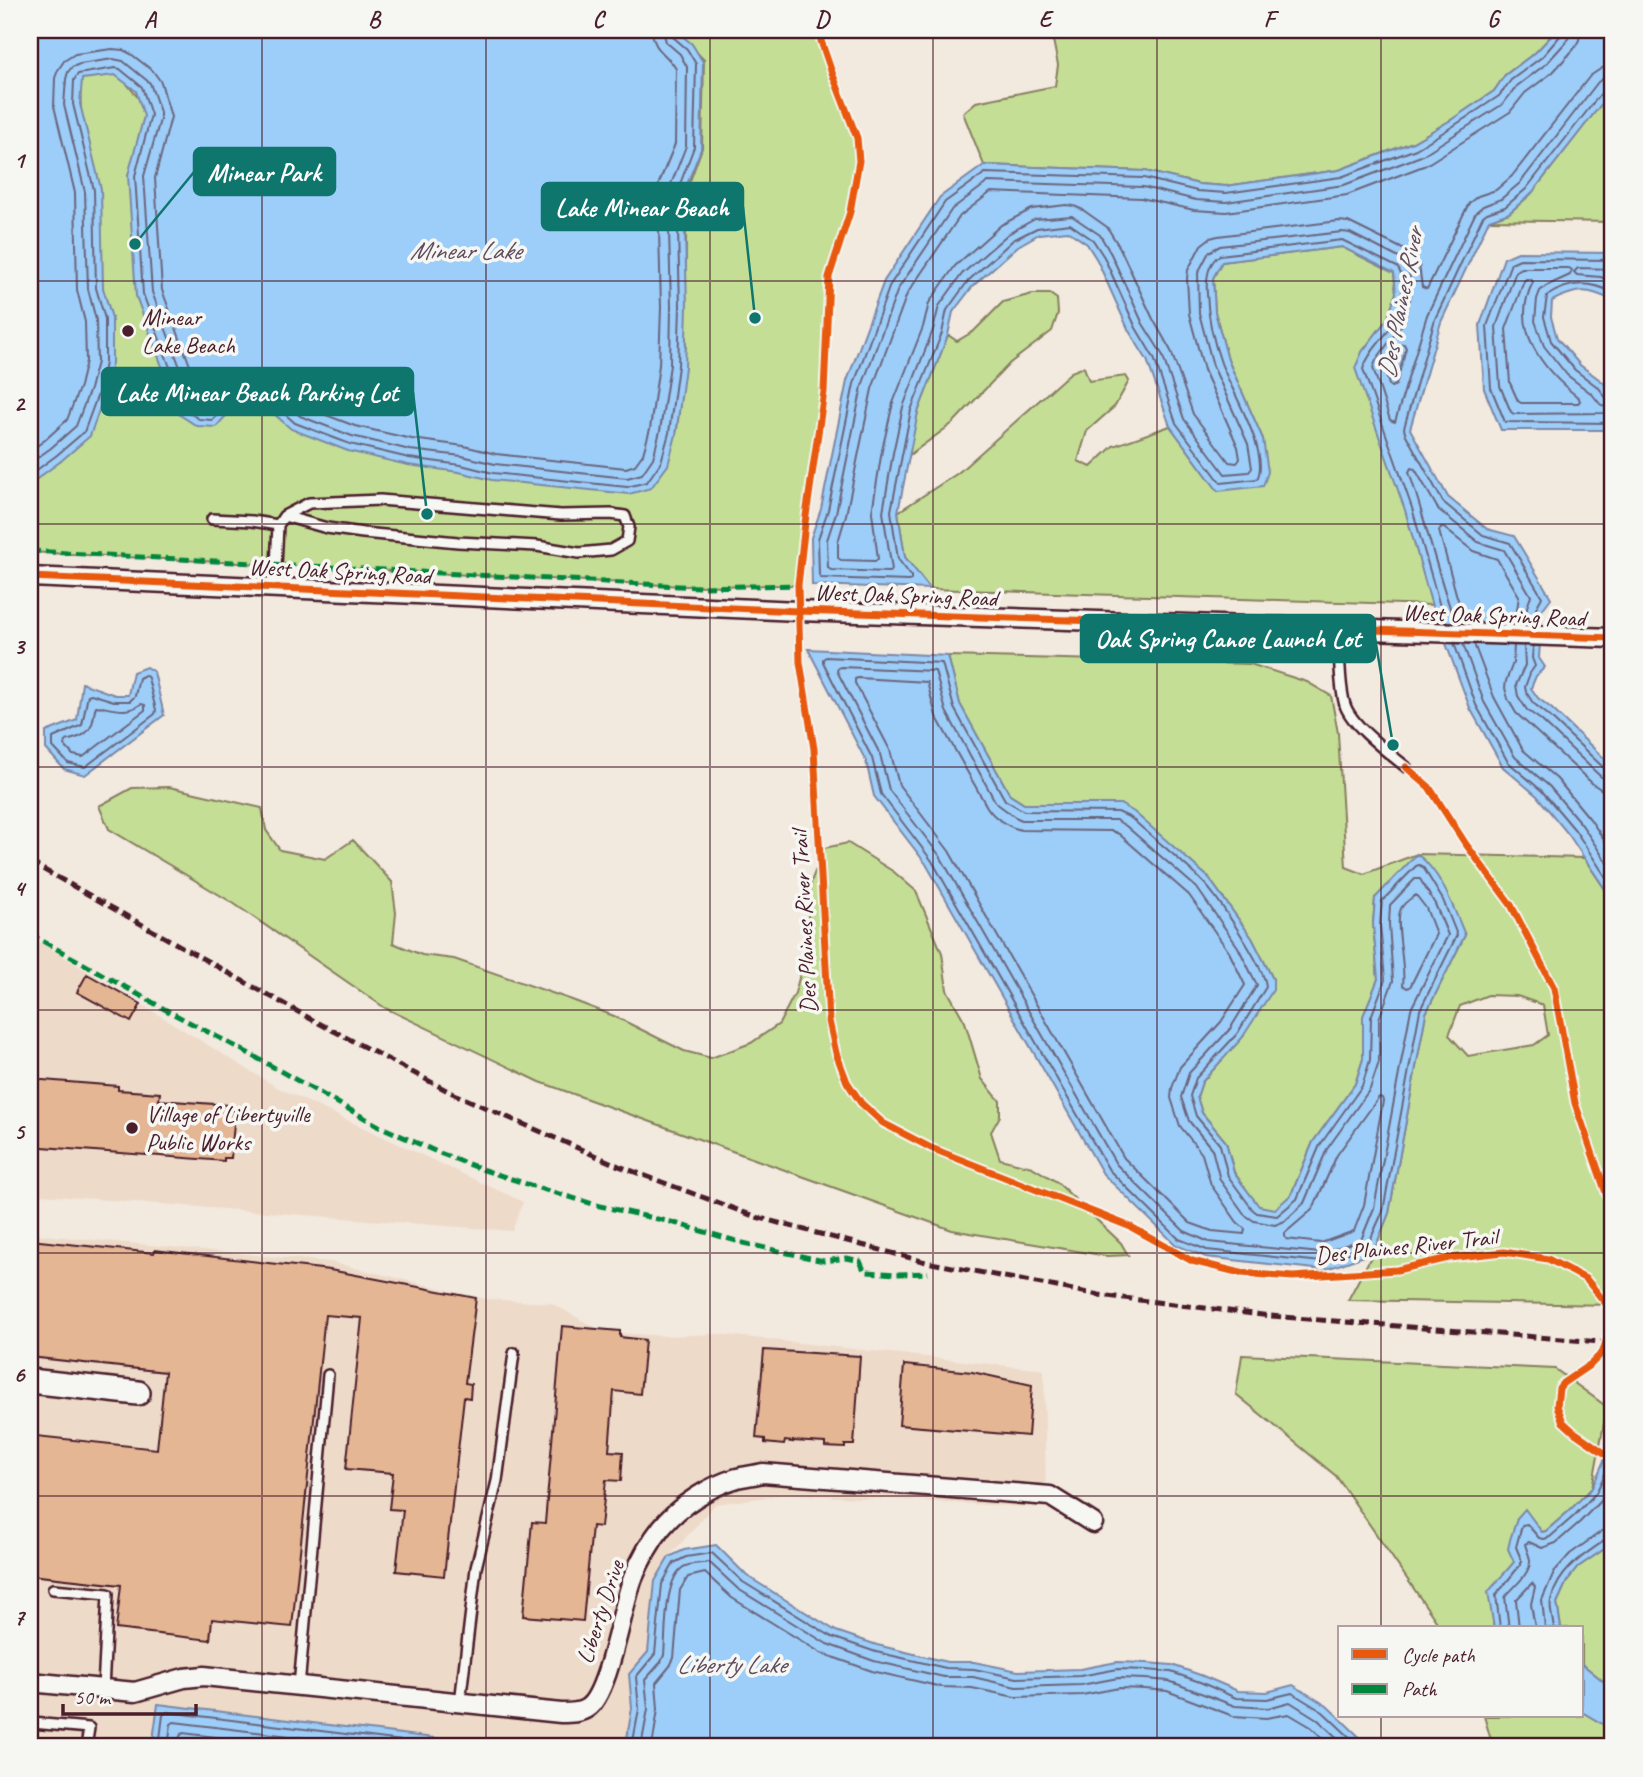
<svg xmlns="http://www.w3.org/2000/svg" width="1643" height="1777" font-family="Caveat,sans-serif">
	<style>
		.built { fill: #eedac8 }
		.green { fill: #c4de95; stroke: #877e60; stroke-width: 2; fill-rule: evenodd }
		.water { fill: #9ccef9; stroke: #7b88a7; stroke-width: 2 }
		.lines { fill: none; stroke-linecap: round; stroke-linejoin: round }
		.shore { stroke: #6b657d; stroke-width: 2 }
		.building { fill: #e4b694; stroke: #4a1f2b; stroke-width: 2 }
		.service-casing { stroke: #4a1f2b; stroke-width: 14 }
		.minor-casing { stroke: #4a1f2b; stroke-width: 23 }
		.tertiary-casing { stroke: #4a1f2b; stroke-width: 28 }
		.service { stroke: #f6f6f2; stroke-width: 9 }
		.minor { stroke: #f6f6f2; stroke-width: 18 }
		.tertiary { stroke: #f6f6f2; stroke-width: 23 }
		.rail { stroke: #4a1f2b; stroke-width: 5; stroke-dasharray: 10 5; stroke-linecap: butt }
		.quiet { stroke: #00873e; stroke-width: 5; stroke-dasharray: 10 5; stroke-linecap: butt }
		.cycleway-casing { stroke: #f6f6f2; stroke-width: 11 }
		.cycleway { stroke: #e8590c; stroke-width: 7 }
		.grid { fill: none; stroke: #4a1f2b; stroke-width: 2; stroke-opacity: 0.55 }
		.poi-dot { fill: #4a1f2b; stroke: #f6f6f2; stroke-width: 2.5 }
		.labels { text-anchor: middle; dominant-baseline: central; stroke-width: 7; stroke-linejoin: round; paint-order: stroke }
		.poi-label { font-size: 24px; fill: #4a1f2b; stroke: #f6f6f2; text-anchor: start }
		.street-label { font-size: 24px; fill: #4a1f2b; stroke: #f6f6f2 }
		.water-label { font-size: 26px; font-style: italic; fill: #5e4b5e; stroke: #f6f6f2 }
		.leader { fill: none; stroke: #0f766e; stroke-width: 2.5 }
		.callout-dot { fill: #0f766e; stroke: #f6f6f2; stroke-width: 2.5 }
		.callout { fill: #0f766e; stroke: #0f766e; stroke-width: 2.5 }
		.callout-label { font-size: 26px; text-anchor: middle; font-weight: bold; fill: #fff }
		.neatline { fill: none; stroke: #4a1f2b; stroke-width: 2.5 }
		.grid-label { font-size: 23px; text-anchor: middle; font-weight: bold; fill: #4a1f2b }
	</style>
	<rect width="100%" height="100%" fill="#f2e9df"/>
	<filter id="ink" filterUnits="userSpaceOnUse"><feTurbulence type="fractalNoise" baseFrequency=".0143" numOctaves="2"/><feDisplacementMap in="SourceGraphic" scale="14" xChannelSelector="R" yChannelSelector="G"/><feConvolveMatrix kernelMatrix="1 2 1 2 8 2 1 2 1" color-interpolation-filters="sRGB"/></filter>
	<g filter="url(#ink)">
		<path class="built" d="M30,936L278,1088L523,1202L512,1231L30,1194Z
			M30,1234L330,1262L485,1299L551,1303L603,1332L665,1336L718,1334L1044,1370L1046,1508L788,1494L715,1504L669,1557L655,1581L648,1652L629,1674L632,1708L626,1744L619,1747H507L158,1704L152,1747H30Z"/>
		<path class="green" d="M675,30H820V36L861,146L849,223L827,280L823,378L796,585L683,586L30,552V475L89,231L79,77L119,74L147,109L220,420L239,407L256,404L665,465L677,430L686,345V192L702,148L704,60Z
			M1051,30H1557L1536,52L1505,75L1494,91L1451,120L1413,142L1339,170L1226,186L1199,184L1145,171L984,165L963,113L976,102L1055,86L1058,65Z
			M1613,89V222L1489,220L1509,213L1531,194Z
			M1342,247L1394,273L1396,293L1388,318L1362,352L1432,605L930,589L905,557L898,512L958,473L1071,372L1084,367L1089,381L1126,376L1129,381L1115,406L1087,431L1078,461L1091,467L1113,446L1170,426L1218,491L1263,439L1228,360L1215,312L1213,278L1221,262Z
			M1032,294H1050L1057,299L1058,313L1052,331L1010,363L953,423L908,456L918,412L948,335L957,341L974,331L1003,302Z
			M948,656L1250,664L1307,682L1331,696L1338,733L1346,867L1364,874L1417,854L1584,858L1613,901V1305L1348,1300L1373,1253L1389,1213L1426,1013L1465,935L1375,898L1373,924L1378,979L1364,1016L1363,1059L1355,1084L1313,1142L1291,1195L1275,1210L1258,1206L1234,1172L1226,1142L1202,1113L1197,1097L1202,1082L1242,1038L1273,979L1252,938L1208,877L1120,804H1024L1010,795L960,704ZM1488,995L1517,996L1543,1005L1548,1035L1534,1045L1468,1056L1449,1035L1460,1006Z
			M169,787L262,808L266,830L280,850L325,859L353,840L392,882L396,913L393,943L422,955L454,959L572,1000L614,1016L684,1051L711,1058L751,1043L779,1024L795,993L805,956L811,882L824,848L848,843L894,872L916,891L942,953L947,990L965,1022L982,1079L1000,1101V1116L991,1132L1000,1159L1032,1167L1057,1182L1121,1243L1128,1255L1107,1256L952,1230L540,1082L385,1008L233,903L109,829L99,806L132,788Z
			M1242,1355L1555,1369L1607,1407L1592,1488L1569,1511L1546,1531L1542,1532L1514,1562L1493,1624L1494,1628H1441L1336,1476L1236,1394Z
			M1613,1543V1689L1582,1664V1628H1561L1557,1603L1567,1581L1578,1567Z
			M1582,1712L1613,1730V1747H1493L1484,1716H1582Z"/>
		<path class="water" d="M30,30H675L692,44L703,62L701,149L684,192L687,307L685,367L676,435L668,465L651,488L629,494L492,480L459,472L408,465L348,451L291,429L273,413L248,406L229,412L216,427L197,426L180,415L136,296L128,175L144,116L136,91L115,75L82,79L80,104L101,189L103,288L112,318V363L105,393L90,436L61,461L30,484Z
			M1557,30H1613V89L1531,194L1509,213L1489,220L1441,322L1410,429L1448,497L1487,529L1514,536L1551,598L1542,610L1539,658L1545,667L1536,676L1531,688L1538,698L1551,708L1608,762L1613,769V901L1569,835L1537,796L1503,767L1470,708L1432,606L1405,510L1355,368L1362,352L1388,318L1396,293L1394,273L1342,247L1222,262L1213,278L1215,312L1228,360L1263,439L1268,472L1263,486L1218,491L1170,426L1147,360L1129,331L1097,260L1087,244L1068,231L1039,234L1018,246L973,286L953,312L948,335L918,412L898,512L905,557L930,589L812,585L811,538L821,509L847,381L884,281L940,197L984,165L1145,171L1199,184L1226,186L1339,170L1413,142L1451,120L1494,91L1505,75L1536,52Z
			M1518,252L1613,253V301C1589,288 1577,288 1552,301L1551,317L1557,338L1580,365L1604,383L1613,396V430H1501L1484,389L1480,325L1504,258Z
			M808,649L948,656L960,704L1010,795L1024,804H1120L1134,812L1208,877L1252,938L1273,979V990L1242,1038L1202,1082L1197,1097L1202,1113L1226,1142L1234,1173L1259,1206L1275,1209L1291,1195L1313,1142L1355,1084L1363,1059V1016L1378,979L1373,924L1375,898L1417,854C1442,873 1453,907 1465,935L1426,1013L1389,1213L1373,1253L1324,1270L1206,1257L1176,1245L1103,1174L926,864L874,796L866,761Z
			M146,667L154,672L164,715L85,775L64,769L46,749V732L77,720L82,683L115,695H128L133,672Z
			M1613,1440V1543L1578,1567L1567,1581L1557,1603L1561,1628H1494L1488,1592L1514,1562L1508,1549L1510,1540L1517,1518L1525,1509L1542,1532L1546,1531L1569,1511L1592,1488Z
			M716,1545L747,1576L836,1631L877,1645L947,1662H974L1018,1671L1080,1669L1117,1662L1146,1663L1172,1665L1203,1676L1238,1691L1267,1692L1293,1685L1327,1706L1370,1747H619L626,1744L632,1708L629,1674L648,1652L655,1581L669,1557L684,1550Z
			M1582,1664L1613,1689V1730L1582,1712Z
			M158,1704L507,1747H152Z"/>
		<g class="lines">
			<path class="shore" d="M1570,30L1569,37L1565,43L1546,64L1517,86L1503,104L1421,156L1344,185L1226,202L1196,200L1143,187L988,182L952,209L898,289L862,386L836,513L827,540L828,568L831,570L889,572L892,570L883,512L893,453L903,407L933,330L939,306L962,274L1008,234L1035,219L1072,216L1100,235L1111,254L1143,324L1162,354L1184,419L1225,474L1249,472L1252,468L1248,444L1213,366L1199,313L1198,273L1209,252L1220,246L1342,232L1350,233L1401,259L1406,264L1409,270L1411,295L1403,323L1376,360L1373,368L1390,420L1395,422L1427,315L1476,212L1483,206L1501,199L1520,183L1598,82L1605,77L1613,76
				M1580,30L1579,40L1574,49L1553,72L1525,93L1510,112L1426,165L1347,195L1226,212L1194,210L1141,198L991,192L960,216L907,294L872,389L846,515L838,542V558L841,560L875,561L878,559L872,512L882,450L893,403L923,327L929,303L955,266L1001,225L1032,209L1066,205L1074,206L1083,210L1107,227L1120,248L1153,319L1171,351L1193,414L1229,462L1237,463L1240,459L1238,447L1204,370L1189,314L1187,278L1188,270L1201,245L1210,238L1218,236L1339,221L1348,222L1411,253L1419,265L1422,287L1427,289L1469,203L1478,196L1496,190L1512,176L1590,76L1602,68L1613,66
				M1613,260L1520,259L1511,263L1487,326L1491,388L1505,422L1613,423
				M1522,268H1569L1572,270L1570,275L1546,286L1540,291L1537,299L1535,321L1544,346L1567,375L1592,394L1600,404L1607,408L1608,411L1606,413L1514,414L1511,412L1500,386L1496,327L1516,271Z
				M1613,269L1578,268L1574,272L1577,275L1601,277L1613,283
				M1526,279H1531L1533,282C1509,329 1543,370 1579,398L1580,401L1578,403H1521L1518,401L1510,383L1506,329L1524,281Z
				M1613,293C1590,280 1569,281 1547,296L1544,317L1551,341L1575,370L1599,388L1606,398L1613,399
				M1404,344L1406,348L1396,385L1391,387L1389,385L1384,368L1400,345Z
				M30,451L45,440L67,420L80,386L86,361L85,322L77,290L75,193L54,106L55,78L58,70L64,61L75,54L112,49L123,50L131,54L153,71L161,82L171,117L155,178L162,290L202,398H206L219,388L242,380H252L284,389L305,407L355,426L412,439L464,446L496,454L626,468L635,465L643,454L650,429L659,365L661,307L658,192L659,183L675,144L676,69C667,53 653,51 652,30
				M30,463L51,448L76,426L90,389L97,362L96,320L88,289L85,192L64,105L66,79L68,72L72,67L80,64L113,59L123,61L150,83L160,112V120L144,176L152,292L194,405L202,410L209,411L222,398L243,391L251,390L280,399L300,416L352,436L410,450L462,456L495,464L627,478L642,474L653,458L660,431L670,365L671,307L668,192L686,146L687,67L680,54L666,42L663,30
				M30,475L57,455L84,432L99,391L105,363V319L96,288L94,190L73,104L74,80L78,74L115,68L120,69L142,87L151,115L135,176L143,294L186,411L199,419L212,420L226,406L249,399L277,407L295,423L350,444L409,458L461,465L493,473L627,487L647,482L661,462L669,433L678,366L680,307L677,192L694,147L696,64L687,49L673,37L671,30
				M1446,622L1439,603L1412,508L1363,369C1369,350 1385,339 1394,321C1401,307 1408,280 1397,267L1342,240L1220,255C1207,263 1206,280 1207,294C1208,317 1213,341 1221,363C1231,390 1271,454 1257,479L1221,483L1176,423L1154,358L1136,328L1104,257L1093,240L1070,224L1037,228L1013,240L968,281L947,310L942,333L911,410L891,511L898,559L911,576V580L908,581L821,578L819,575L818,539L828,510L854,384L890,285L945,202L985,173L1144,178L1197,191L1226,193L1341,177L1416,149L1455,125L1499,96L1511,80L1542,57L1560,36L1561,30
				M1455,622C1437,573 1426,522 1409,472L1411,468L1415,469L1438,509L1478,542L1504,550L1531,596L1527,607L1526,625
				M1467,623L1457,597L1439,531L1441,527L1444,528L1473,551L1497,559L1519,596L1515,624
				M1534,625L1536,608L1542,597L1510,543L1483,535L1443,502L1405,433L1404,428L1435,319L1483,216L1487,213L1505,207L1526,189L1605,88L1613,85
				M1454,643L1476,705L1508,762L1542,791L1575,830L1613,888
				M1463,644L1484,702L1515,757L1549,786L1582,825L1613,872
				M1474,644L1494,697L1523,750L1557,779L1590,819L1613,853
				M1514,645L1513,663L1506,681L1505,688L1508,699L1516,713L1593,784L1602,790L1613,791
				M1524,646L1525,665L1516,685L1518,696L1527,710L1541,720L1600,776L1606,780L1613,781
				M1533,646L1532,658L1535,666L1530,673L1525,687L1526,692L1533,703L1547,714L1606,770L1613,772
				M826,657L942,663L954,708L1005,800L1024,811L1118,812L1131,818C1154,839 1179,858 1201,880C1216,894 1266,969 1266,987L1237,1034L1196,1078L1190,1096L1196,1116L1220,1145L1228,1176L1253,1210L1257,1213L1277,1216L1297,1199L1320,1145L1362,1086L1370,1060L1371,1017L1385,980L1380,924L1382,901L1416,866L1419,865L1423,867L1443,900L1457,935L1420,1010L1383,1211L1367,1247L1322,1262L1207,1250L1179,1239L1109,1170L932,861L881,794L872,758L823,662V659Z
				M841,667L935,671L946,711L996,803L1015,817L1022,820H1116L1126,826L1197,888L1238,947L1257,985L1230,1029L1189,1073L1181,1097L1189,1121L1212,1149L1220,1180L1245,1215L1254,1221L1275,1225L1285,1221L1304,1203L1327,1149L1370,1089L1379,1062V1019L1393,981L1389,924L1390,905L1415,879H1420L1435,904L1448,935L1411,1009L1374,1208L1361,1240L1321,1253L1209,1242L1184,1231L1116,1164L940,856L889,790L880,754L837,671L838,668Z
				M145,675L148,678L156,710L155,714L85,767L68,763L53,747V738L82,725L88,695L91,694L114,701H130L135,696L139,678Z
				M858,678L927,682L936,716L987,807C994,818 1008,827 1021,830L1112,831L1119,834L1189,895L1229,952L1245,985L1221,1022L1180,1067L1172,1088L1171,1098L1180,1126L1202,1154L1211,1185L1237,1222L1245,1229L1244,1234L1212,1231L1190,1223L1124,1158L949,851L899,785L890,750L855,683V679Z
				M141,704L145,705V710L83,757L73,755L65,746L66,741C76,738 88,736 92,724C94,718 94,712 96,706C112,708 126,715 141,704Z
				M1416,895L1426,908L1436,934L1410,987L1407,988L1403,985C1406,965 1395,927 1400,911C1402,904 1411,898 1416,895Z
				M1379,1097L1382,1098L1383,1101L1364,1205L1354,1231L1321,1243L1286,1239L1285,1236V1233L1313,1209L1337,1155Z
				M1500,1628L1496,1595L1521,1564V1559L1516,1547L1522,1525L1527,1524L1539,1538L1544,1539L1550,1537L1574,1516L1596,1493L1613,1457
				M1509,1628L1505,1597C1513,1587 1531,1574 1530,1560C1529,1554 1526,1549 1525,1544L1529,1542L1542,1548L1556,1543L1580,1522L1603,1498L1613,1478
				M1519,1628L1516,1600L1532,1583L1535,1587L1531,1604L1535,1628
				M1545,1628L1542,1600L1554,1572L1570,1554L1602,1531L1613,1529
				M1554,1628C1553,1620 1549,1608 1551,1600C1559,1570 1583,1555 1607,1539L1613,1538
				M159,1747L163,1715L167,1712L451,1747
				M168,1747L171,1724L174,1722L380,1747
				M178,1747L180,1736L183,1733L295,1747
				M632,1747L639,1709L636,1677L655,1654L662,1584L674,1563L686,1557L712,1553L743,1582L832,1637L876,1652L946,1668L974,1669L1017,1678L1080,1676L1118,1669L1146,1670L1171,1672L1200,1682L1236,1698L1267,1699L1292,1693L1323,1712L1360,1747
				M641,1747L648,1709L645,1680L661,1662L664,1655C666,1633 664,1582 682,1568C688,1563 701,1564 709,1562L738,1589L827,1644L874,1661L944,1677H973L1016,1687L1081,1685L1118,1678L1145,1679L1169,1681L1235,1706L1268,1708L1290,1702L1317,1719L1347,1747
				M652,1747L658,1709L656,1683L670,1666L674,1658L680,1590L688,1577L705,1573L732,1598L821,1653L872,1671L942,1687L972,1688L1015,1697L1082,1695L1119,1688L1145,1689L1167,1691L1233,1716L1266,1718L1289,1714L1311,1727L1332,1747"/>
		</g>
		<path class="building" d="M87,974L141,1004L131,1022L77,992Z
			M30,1079L118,1086V1090L160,1093L159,1100L228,1105V1110L235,1111L231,1158H224V1161L30,1146Z
			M30,1240L154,1253L155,1250L330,1270L476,1298L465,1383L471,1384L470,1398L464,1397L444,1576L396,1571L403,1510L389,1509L393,1473L346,1469L362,1318L325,1315L292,1627L212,1619L210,1640L116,1629L121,1585L30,1575V1507L37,1436L157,1449L165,1372L30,1357Z
			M562,1326L620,1331V1337L645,1340L640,1394L614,1391L609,1451L623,1452L621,1481L606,1480L601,1527L592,1526L583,1621L523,1616L532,1522L545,1523Z
			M764,1350L860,1356L854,1445H845V1448L825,1447V1443L793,1441V1442L785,1441L784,1445L765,1443V1439L756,1438Z
			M904,1365L972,1372L1032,1385L1028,1436L899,1425Z"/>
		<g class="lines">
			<defs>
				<path id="service" d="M212,519L252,521L278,525
					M275,588L278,525L284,516L309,503L380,500L561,515L611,514L625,516L629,527L627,541L611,550L579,553L537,546L458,542L363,533L327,528L284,516
					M1339,629C1339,650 1339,685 1345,705C1352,726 1389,753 1406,767
					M53,1589L108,1594L103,1689
					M299,1686L328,1375
					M460,1703L476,1568L497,1481L514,1353
					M30,1739L32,1723L89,1728L86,1747"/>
				<path id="minor" d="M30,577L798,611L1613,638
					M30,1682L135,1692L184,1678L204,1676L561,1713C570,1713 580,1713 587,1708C609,1694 622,1606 633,1578C640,1561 650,1542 662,1527C680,1505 710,1486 737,1478C746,1476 755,1475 763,1473L1050,1496L1093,1523"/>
				<path id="tertiary" d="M30,1381L138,1393"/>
			</defs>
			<use href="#service" class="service-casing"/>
			<use href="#minor" class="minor-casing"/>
			<use href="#tertiary" class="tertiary-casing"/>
			<use href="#service" class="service"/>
			<use href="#minor" class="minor"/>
			<use href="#tertiary" class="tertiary"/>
			<path class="rail" d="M30,862L311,1019L450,1092L619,1166L756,1217L926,1262L1099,1295L1270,1316L1613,1343"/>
			<path class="quiet" d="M30,551L699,587L798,585
				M30,934L168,1011L248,1053L379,1126L437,1152L484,1170L539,1188L600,1206L671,1222L743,1243L824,1261L847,1258L860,1261L864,1270L867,1272L896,1274L928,1273"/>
			<defs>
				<path id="cycleway" d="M820,30L821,41L831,70L857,138L859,161L850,212L829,277L824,392L805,523L798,585L800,662L814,749L829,1021L836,1053L847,1082L861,1103L883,1123L931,1148L1131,1227L1192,1261L1241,1273L1293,1277L1397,1270L1449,1258L1504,1252L1548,1259L1586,1279L1612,1311V1323L1604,1348L1599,1356L1591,1364L1563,1383L1559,1388L1557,1406L1563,1422L1574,1432L1613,1459
					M30,577L798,611L1613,638
					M1406,767L1429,787L1465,843L1511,905L1554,988L1575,1103L1613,1213"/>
			</defs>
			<use href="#cycleway" class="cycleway-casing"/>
			<use href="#cycleway" class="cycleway"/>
		</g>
	</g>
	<path class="grid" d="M262,30V1747M486,30V1747M710,30V1747M933,30V1747M1157,30V1747M1381,30V1628M30,281H1613M30,524H1613M30,767H1613M30,1010H1613M30,1253H1613M30,1496H1613M1381,1716V1747"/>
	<g class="poi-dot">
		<circle cx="128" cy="331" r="7"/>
		<circle cx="132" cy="1128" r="7"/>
	</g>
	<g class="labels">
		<g class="poi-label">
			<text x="142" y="317">Minear<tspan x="142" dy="28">Lake Beach</tspan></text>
			<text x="146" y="1114">Village of Libertyville<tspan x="146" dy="28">Public Works</tspan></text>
		</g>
		<g class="street-label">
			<text transform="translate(340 571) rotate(3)">West Oak Spring Road</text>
			<text transform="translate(906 595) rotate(2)">West Oak Spring Road</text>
			<text transform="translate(1494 615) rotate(2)">West Oak Spring Road</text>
			<text transform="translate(804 922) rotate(-93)">Des Plaines River Trail</text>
			<text transform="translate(1406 1246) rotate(-6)">Des Plaines River Trail</text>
			<text transform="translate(600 1612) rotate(-72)">Liberty Drive</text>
		</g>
		<g class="water-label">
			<text x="465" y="250">Minear Lake</text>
			<text transform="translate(1400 303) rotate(-79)">Des Plaines River</text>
			<text x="731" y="1664">Liberty Lake</text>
		</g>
	</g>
	<path class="leader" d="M135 244L194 172M755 318L743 207M427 514L413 392M1393 745L1375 638"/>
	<g class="callout-dot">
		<circle cx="135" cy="244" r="7"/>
		<circle cx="755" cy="318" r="7"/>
		<circle cx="427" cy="514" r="7"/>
		<circle cx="1393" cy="745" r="7"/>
	</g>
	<g class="callout">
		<rect x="194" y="148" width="141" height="47" rx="7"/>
		<rect x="542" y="183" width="201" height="47" rx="7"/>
		<rect x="102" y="368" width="311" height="47" rx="7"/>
		<rect x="1081" y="615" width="294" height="47" rx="7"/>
	</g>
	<g class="callout-label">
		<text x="264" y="181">Minear Park</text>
		<text x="642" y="216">Lake Minear Beach</text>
		<text x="257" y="401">Lake Minear Beach Parking Lot</text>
		<text x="1228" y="647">Oak Spring Canoe Launch Lot</text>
	</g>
	<rect width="1643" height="1777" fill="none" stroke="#f6f6f2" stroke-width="77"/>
	<rect x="1338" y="1626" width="245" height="91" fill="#f6f6f2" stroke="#b1a0a2" stroke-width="2"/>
	<rect x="1352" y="1649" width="35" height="10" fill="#e8590c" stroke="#b1a0a2" stroke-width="2"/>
	<text x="1402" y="1662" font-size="21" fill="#4a1f2b">Cycle path</text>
	<rect x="1352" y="1684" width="35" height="10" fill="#00873e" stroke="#b1a0a2" stroke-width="2"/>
	<text x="1402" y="1696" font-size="21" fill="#4a1f2b">Path</text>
	<path d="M63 1704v10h133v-10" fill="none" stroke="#4a1f2b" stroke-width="3.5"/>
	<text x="74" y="1704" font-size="21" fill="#4a1f2b" stroke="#f6f6f2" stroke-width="5" paint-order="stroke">50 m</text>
	<rect x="38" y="38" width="1566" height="1700" class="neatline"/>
	<g class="grid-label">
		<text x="150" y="27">A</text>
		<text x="374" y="27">B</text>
		<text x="598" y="27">C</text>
		<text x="822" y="27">D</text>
		<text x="1045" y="27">E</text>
		<text x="1269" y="27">F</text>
		<text x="1493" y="27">G</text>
		<text x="19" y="168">1</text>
		<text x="19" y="411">2</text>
		<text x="19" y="654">3</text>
		<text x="19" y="896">4</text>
		<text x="19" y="1139">5</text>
		<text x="19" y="1382">6</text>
		<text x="19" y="1625">7</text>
	</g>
</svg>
